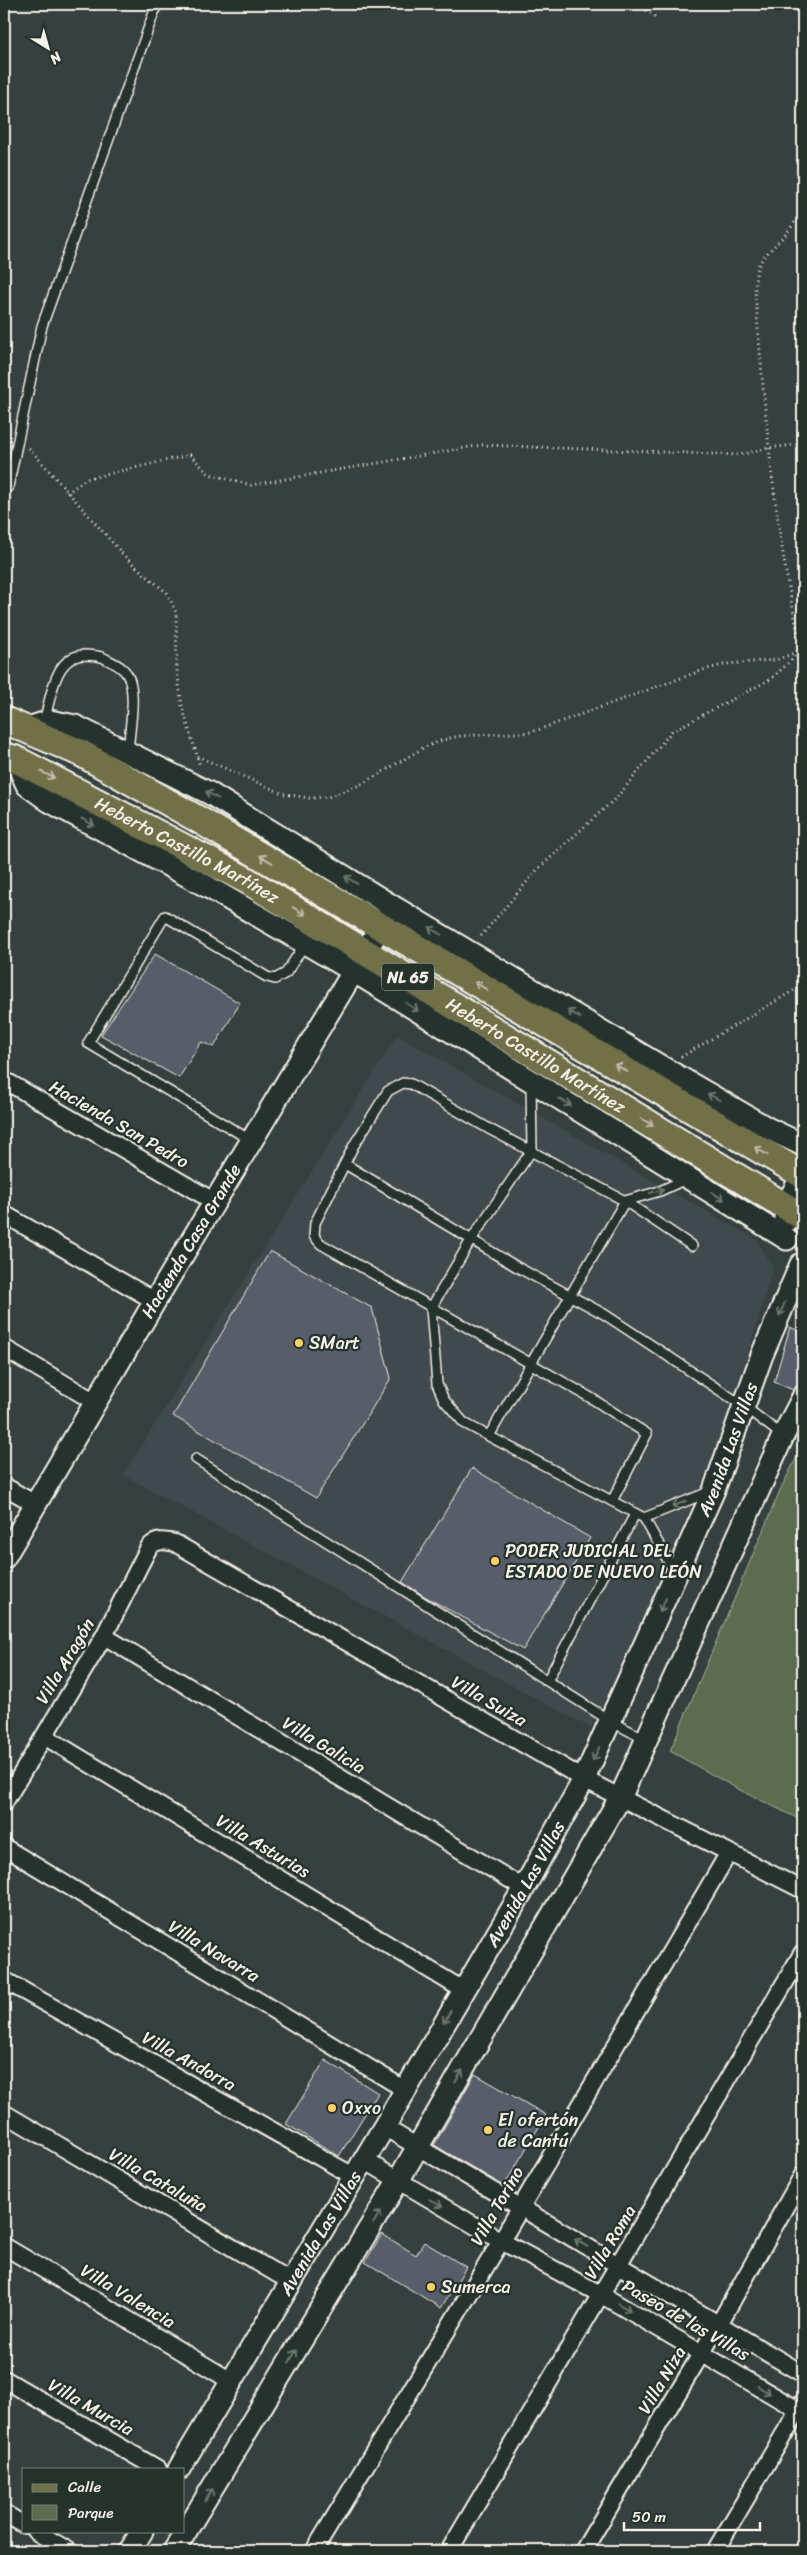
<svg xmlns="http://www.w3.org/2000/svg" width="807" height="2555" font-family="Sriracha,sans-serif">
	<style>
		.built { fill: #40494c }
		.green { fill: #5b6c4f; stroke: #a8ae9c }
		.building { fill: #585d6a; stroke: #f4f1e8 }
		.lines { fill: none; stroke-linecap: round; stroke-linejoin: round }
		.service-casing { stroke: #f4f1e8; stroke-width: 12 }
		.minor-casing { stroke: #f4f1e8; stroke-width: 20 }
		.tertiary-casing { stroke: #f4f1e8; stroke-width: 25 }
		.primary-casing { stroke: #f4f1e8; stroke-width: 30 }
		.path { stroke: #f4f1e8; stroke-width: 3; stroke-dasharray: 1 4; stroke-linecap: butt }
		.service { stroke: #26332d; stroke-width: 9 }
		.minor { stroke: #26332d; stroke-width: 16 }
		.tertiary { stroke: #26332d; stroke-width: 21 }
		.primary { stroke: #70704a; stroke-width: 26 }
		.oneway { stroke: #bfbda9 }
		.oneway2 { stroke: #6e766e }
		.poi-dot { fill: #ffd166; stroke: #26332d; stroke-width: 2 }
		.labels { text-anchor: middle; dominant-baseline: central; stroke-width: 4.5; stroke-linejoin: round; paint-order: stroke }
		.shield { fill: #26332d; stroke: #b6b8b0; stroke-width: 1 }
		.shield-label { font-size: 16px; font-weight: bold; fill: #f4f1e8 }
		.street-label { font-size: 18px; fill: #f4f1e8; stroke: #26332d }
		.poi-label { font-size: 18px; fill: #f4f1e8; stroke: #26332d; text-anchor: start }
	</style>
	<rect width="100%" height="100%" fill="#35403f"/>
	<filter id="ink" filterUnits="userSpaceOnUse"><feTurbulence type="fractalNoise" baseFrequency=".02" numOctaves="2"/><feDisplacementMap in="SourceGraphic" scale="10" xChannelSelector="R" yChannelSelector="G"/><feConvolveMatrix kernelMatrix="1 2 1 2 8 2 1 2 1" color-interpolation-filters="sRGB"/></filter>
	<g filter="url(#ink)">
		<path class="built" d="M397,1035L757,1240L773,1268L727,1426L616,1677L591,1728L123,1475Z"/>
		<path class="green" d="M803,1445V1821L736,1788L670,1751L781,1488Z"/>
		<path class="building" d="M155,954L240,1003L214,1047L201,1042L179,1078L101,1035Z
			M270,1251L372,1308L391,1378L316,1498L173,1416Z
			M790,1327L803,1333V1378L793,1390L774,1382Z
			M472,1468L590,1538L523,1650L431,1600L402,1582Z
			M325,2060L378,2093L339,2156L286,2124Z
			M475,2074L546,2115L504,2186L434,2145Z
			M382,2234L416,2255L424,2242L466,2267L441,2308L365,2262Z"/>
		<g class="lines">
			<defs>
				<path id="service" d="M4,492L8,487L42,326L157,4
					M44,722C51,698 54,655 85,655C92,656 98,655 104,658C113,663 123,666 128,676C137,694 129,732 128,753
					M531,1081L532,1150L471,1240L431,1308L437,1384L444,1400L464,1423L644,1518L675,1573
					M252,1141L88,1043L165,916L267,977L275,979L286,973L305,944
					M345,1164L517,1267L604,1314L745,1407L783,1436
					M489,1436L625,1201L660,1191L686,1179
					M196,1459L612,1722L647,1740
					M612,1501L647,1434L591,1398L321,1244L314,1236L315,1223L354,1145L388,1091L403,1083L411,1084L491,1130L625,1201L692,1246
					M644,1518L709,1492
					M547,1681L635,1514"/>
				<path id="minor" d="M4,1080L215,1202
					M4,1214L155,1301
					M4,1348L95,1402
					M4,1486L35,1504
					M104,1636L524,1888
					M44,1736L463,1990
					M4,1803L104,1636L149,1547C157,1539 165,1541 175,1543L584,1779L803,1890
					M4,1847L404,2089
					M4,1980L355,2177
					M4,2113L291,2282
					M384,2127L803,2374
					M364,2160L501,2241L602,2295L803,2413
					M4,2246L231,2381
					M4,2379L158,2469
					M4,2513L24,2525
					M35,2531L69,2551
					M314,2551L501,2241L728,1854
					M449,2551L803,1952
					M583,2551L719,2324L803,2175
					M715,2551L803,2402"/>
				<g id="tertiary">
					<path d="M25,729L50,721L75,726L209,793L392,906L662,1067L769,1129L803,1145"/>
					<path d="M15,759L27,785L49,801L208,887L355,972L787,1239"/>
					<path d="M785,1222C785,1205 793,1190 803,1177"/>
					<path id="s1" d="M4,1558L155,1301L388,914"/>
					<path id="s2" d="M179,2469L384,2127L524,1888L584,1779L714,1490L762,1355L801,1264"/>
					<path d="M130,2551L142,2531"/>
					<path d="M174,2551L398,2181L621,1796L783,1436L803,1397"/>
				</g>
				<g id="primary">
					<path d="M4,720L81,753L201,821L803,1175"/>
					<path id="s3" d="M4,756L15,759L246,880L803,1217"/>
				</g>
			</defs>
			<use href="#service" class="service-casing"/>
			<use href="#minor" class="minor-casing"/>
			<use href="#tertiary" class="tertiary-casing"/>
			<use href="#primary" class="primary-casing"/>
			<path class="path" d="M638,4L658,19
				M29,448L127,559L167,593L176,612L177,671L182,706L200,766
				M67,493L86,479L190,455L209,474L251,485L482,445L740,455L768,448L803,444
				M197,756L284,794L309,798L328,797L362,784L425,747L443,740L459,736L532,732L703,670L727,664L776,660L802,650C774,532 765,412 755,291C755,262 761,260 780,240C790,231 797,219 803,207
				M481,936L537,870L617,797L672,731L771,679L801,651
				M681,1057L803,985"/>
			<use href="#service" class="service"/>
			<use href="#minor" class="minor"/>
			<use href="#tertiary" class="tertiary"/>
			<use href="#primary" class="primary"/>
		</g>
		<defs><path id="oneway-shaft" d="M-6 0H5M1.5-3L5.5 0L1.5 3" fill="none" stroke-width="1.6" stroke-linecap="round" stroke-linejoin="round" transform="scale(1.25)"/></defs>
		<g class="oneway">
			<use href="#oneway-shaft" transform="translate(48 775) rotate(27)"/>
			<use href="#oneway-shaft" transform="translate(266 859) rotate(-149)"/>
			<use href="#oneway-shaft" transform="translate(299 911) rotate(31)"/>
			<use href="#oneway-shaft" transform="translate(481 986) rotate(-149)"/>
			<use href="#oneway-shaft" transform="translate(621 1068) rotate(-149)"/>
			<use href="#oneway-shaft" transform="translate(647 1122) rotate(31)"/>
			<use href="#oneway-shaft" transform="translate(761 1151) rotate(-149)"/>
		</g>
		<g class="oneway2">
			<use href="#oneway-shaft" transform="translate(212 795) rotate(-150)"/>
			<use href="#oneway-shaft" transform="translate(88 822) rotate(28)"/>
			<use href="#oneway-shaft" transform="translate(351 880) rotate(-148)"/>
			<use href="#oneway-shaft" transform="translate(435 931) rotate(-150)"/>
			<use href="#oneway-shaft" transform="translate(412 1007) rotate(32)"/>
			<use href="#oneway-shaft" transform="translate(574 1014) rotate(-149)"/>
			<use href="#oneway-shaft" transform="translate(714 1097) rotate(-150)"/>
			<use href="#oneway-shaft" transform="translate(565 1102) rotate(32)"/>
			<use href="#oneway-shaft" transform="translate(657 1191) rotate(-15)"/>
			<use href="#oneway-shaft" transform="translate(718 1196) rotate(32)"/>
			<use href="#oneway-shaft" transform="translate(782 1309) rotate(113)"/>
			<use href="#oneway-shaft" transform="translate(679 1504) rotate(158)"/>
			<use href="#oneway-shaft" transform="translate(663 1605) rotate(114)"/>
			<use href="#oneway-shaft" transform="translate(596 1754) rotate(116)"/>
			<use href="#oneway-shaft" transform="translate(447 2017) rotate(120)"/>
			<use href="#oneway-shaft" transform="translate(459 2076) rotate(-60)"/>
			<use href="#oneway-shaft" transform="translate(436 2203) rotate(30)"/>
			<use href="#oneway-shaft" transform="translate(377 2217) rotate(-59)"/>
			<use href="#oneway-shaft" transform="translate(581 2243) rotate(-149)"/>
			<use href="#oneway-shaft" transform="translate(624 2307) rotate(30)"/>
			<use href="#oneway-shaft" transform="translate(293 2356) rotate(-59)"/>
			<use href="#oneway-shaft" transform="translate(764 2390) rotate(31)"/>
			<use href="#oneway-shaft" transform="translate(209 2495) rotate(-59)"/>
		</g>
	</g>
	<g class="poi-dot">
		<circle cx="299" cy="1343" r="5"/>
		<circle cx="495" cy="1561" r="5"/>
		<circle cx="332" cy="2108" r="5"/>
		<circle cx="488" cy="2130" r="5"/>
		<circle cx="431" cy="2287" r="5"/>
	</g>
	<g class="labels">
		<rect class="shield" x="382" y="963.5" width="52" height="27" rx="4"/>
		<g class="shield-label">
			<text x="408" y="977">NL 65</text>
		</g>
		<g class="street-label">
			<text stroke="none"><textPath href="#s3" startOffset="206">Heberto Castillo Martínez</textPath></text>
			<text stroke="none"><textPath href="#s3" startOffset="611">Heberto Castillo Martínez</textPath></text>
			<text transform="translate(119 1124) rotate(30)">Hacienda San Pedro</text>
			<text stroke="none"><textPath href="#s1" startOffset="368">Hacienda Casa Grande</textPath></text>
			<text stroke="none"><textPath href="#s2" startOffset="1160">Avenida Las Villas</textPath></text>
			<text transform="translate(65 1661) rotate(-59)">Villa Aragón</text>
			<text transform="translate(489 1701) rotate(30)">Villa Suiza</text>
			<text transform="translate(324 1745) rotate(31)">Villa Galicia</text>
			<text transform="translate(263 1846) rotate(31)">Villa Asturias</text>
			<text stroke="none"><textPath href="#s2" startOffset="680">Avenida Las Villas</textPath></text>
			<text transform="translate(214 1951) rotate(31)">Villa Navarra</text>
			<text transform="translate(189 2061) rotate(29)">Villa Andorra</text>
			<text transform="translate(158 2180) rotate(30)">Villa Cataluña</text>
			<text transform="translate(497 2206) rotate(-60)">Villa Torino</text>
			<text stroke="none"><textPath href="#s2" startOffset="275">Avenida Las Villas</textPath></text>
			<text transform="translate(610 2242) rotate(-59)">Villa Roma</text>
			<text transform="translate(128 2296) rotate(31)">Villa Valencia</text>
			<text transform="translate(686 2320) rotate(30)">Paseo de las Villas</text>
			<text transform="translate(662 2380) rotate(-59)">Villa Niza</text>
			<text transform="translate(91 2407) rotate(30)">Villa Murcia</text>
		</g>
		<g class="poi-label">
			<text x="309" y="1343">SMart</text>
			<text x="505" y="1551">PODER JUDICIAL DEL<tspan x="505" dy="21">ESTADO DE NUEVO LEÓN</tspan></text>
			<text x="342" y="2108">Oxxo</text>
			<text x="498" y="2120">El ofertón<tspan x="498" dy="21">de Cantú</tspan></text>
			<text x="441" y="2287">Sumerca</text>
		</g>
	</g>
	<rect width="807" height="2555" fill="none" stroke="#26332d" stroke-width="20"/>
	<rect x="10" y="10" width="787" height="2535" fill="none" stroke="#f4f1e8" stroke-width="2" filter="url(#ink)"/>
	<rect x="22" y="2468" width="162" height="65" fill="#26332d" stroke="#787f78"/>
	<rect x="32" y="2484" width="25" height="8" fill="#70704a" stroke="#787f78"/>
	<text x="68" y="2492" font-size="15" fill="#f4f1e8">Calle</text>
	<rect x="32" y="2505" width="25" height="15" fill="#5b6c4f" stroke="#787f78"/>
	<text x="68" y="2518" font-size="15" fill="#f4f1e8">Parque</text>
	<g transform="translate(48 48) rotate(143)" stroke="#26332d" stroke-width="4" paint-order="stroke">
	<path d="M0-4L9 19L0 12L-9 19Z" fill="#f4f1e8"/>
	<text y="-8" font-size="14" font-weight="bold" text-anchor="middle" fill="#f4f1e8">N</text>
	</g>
	<path d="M624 2522v8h136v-8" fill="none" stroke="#f4f1e8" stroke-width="2.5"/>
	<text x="632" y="2522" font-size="15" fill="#f4f1e8" stroke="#26332d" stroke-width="4" paint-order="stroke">50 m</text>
</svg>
